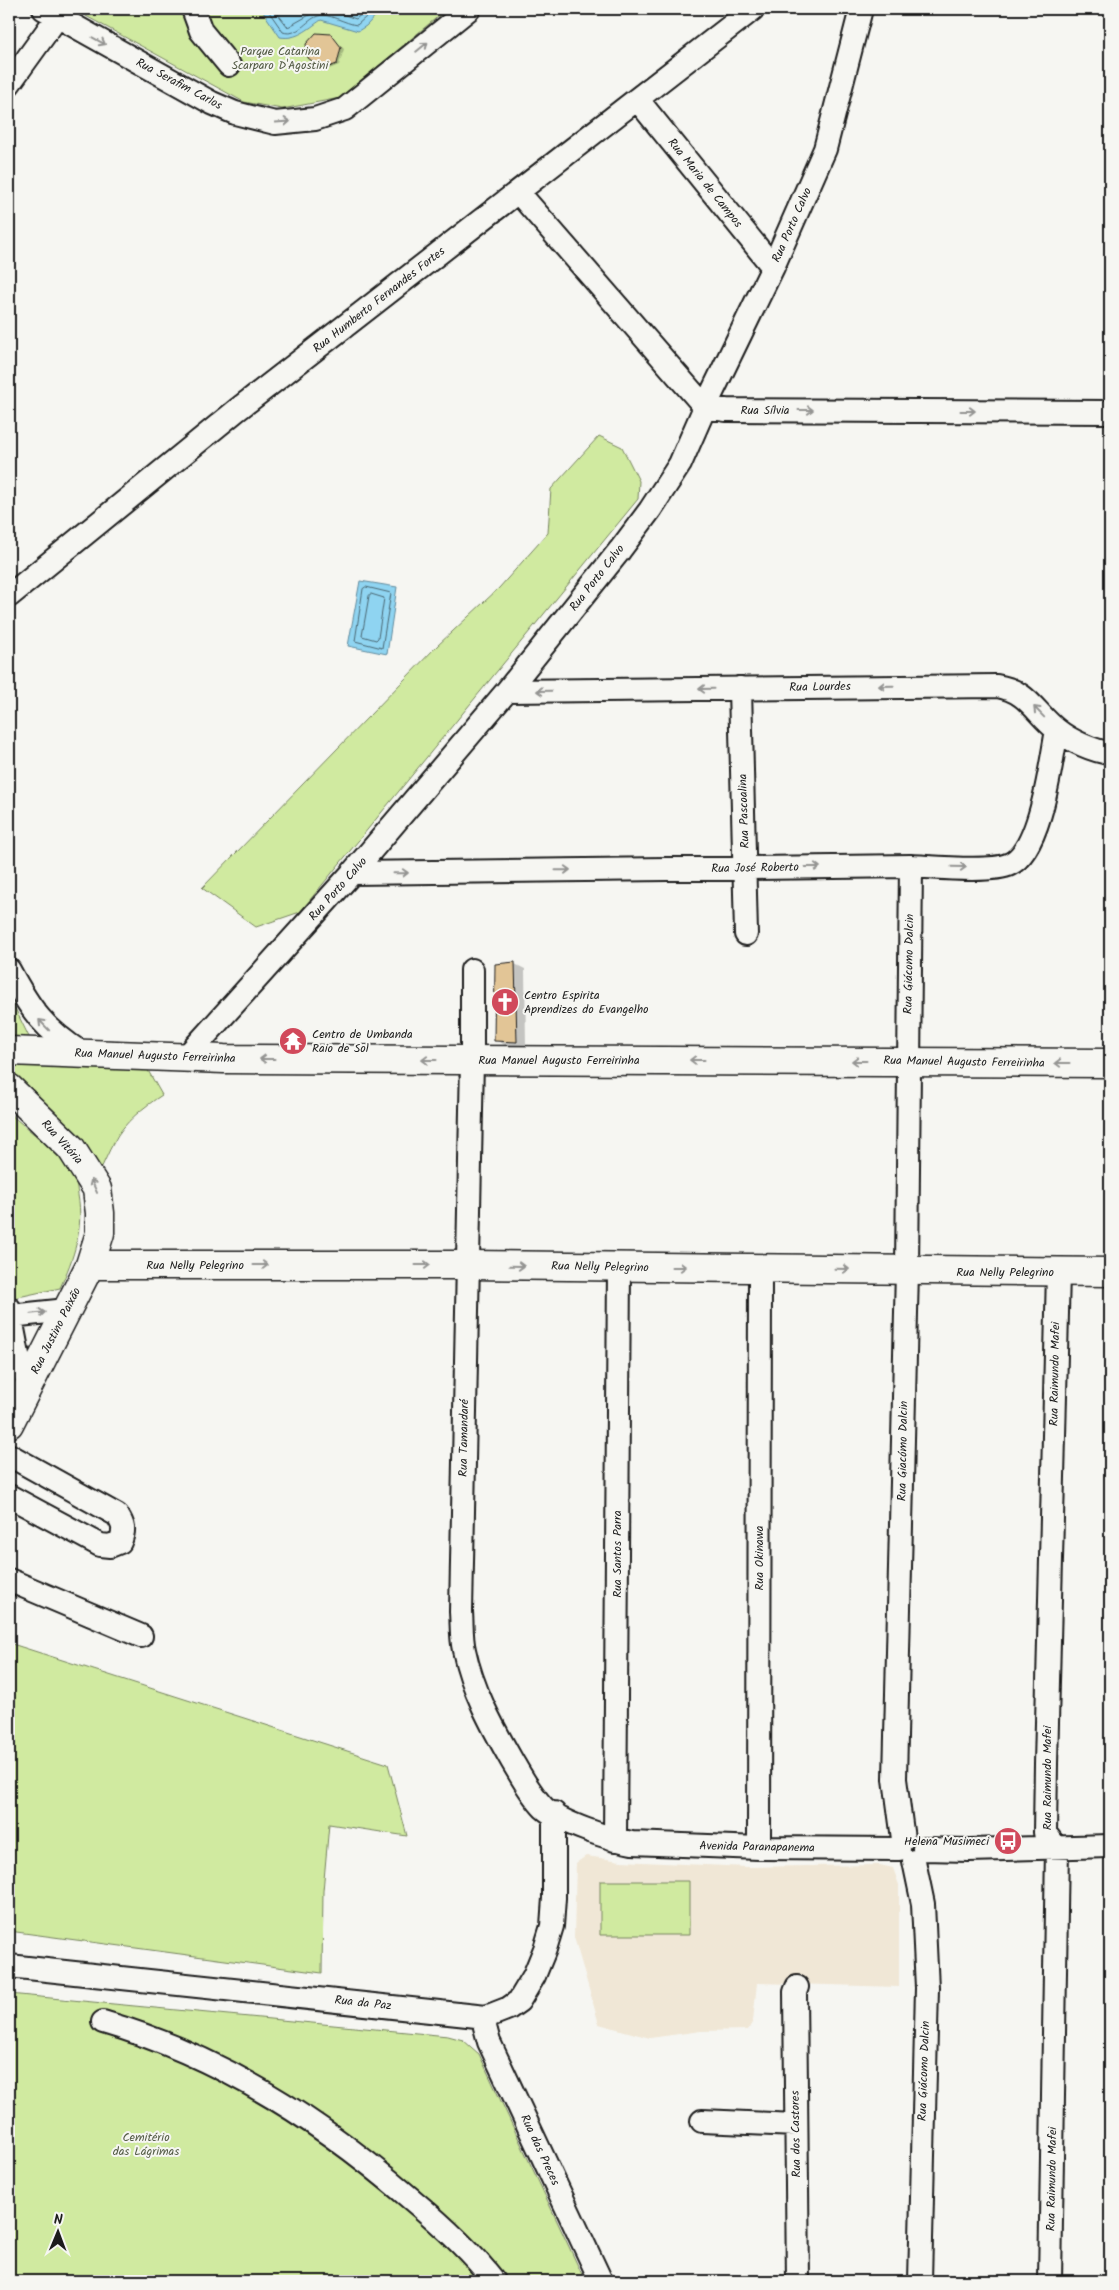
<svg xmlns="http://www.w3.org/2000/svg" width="1119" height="2290" font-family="Kalam,sans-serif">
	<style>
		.built { fill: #f0e7d6 }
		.green { fill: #d0eaa0; stroke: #76835e }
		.water { fill: #8fd4f1; stroke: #618a9c }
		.shadow { fill: #0003 }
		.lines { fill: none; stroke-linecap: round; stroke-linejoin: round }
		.shore { stroke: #4a6671; stroke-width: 1 }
		.building { fill: #e2c596; stroke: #1c1c1c }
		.minor-casing { stroke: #1c1c1c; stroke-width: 26 }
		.major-casing { stroke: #1c1c1c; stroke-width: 31 }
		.minor { stroke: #f6f6f2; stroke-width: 22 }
		.major { stroke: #f6f6f2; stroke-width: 28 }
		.oneway { stroke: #949492 }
		.labels { text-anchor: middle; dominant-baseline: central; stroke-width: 4; stroke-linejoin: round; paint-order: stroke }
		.park-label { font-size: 12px; fill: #525a44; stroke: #f6f6f2 }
		.street-label { font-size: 12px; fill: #1c1c1c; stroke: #f6f6f2 }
		.poi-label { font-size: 12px; fill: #1c1c1c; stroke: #f6f6f2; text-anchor: start }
	</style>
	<rect width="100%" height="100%" fill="#f6f6f2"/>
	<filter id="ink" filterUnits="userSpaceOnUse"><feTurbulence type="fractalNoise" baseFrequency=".02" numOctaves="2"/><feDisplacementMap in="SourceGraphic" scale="10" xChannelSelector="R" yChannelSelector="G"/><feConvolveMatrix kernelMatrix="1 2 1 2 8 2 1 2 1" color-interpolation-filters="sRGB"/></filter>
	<g filter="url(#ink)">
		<path class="built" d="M586,1856L621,1861L747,1867L880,1865L893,1868L899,1885V1987L757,1983L753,2021L748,2030L701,2031L650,2038L599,2024L574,1937L576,1863Z"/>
		<path class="green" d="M91,9H447L340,98L282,109L244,102L86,16Z
			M599,436L622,447L639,481L638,499L300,912L256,927L202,888L437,646L499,588L548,533L551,489Z
			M9,996L29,1037L30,1040L9,1038Z
			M9,1062L146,1067L162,1095C145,1106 123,1123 114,1142C108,1152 104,1164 98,1174L65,1124L9,1072Z
			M9,1113C28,1130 62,1154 74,1177C77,1182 77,1190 78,1195C84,1229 74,1257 60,1288L9,1299Z
			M9,1643L388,1764L407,1836L329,1824L323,1891L322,1973L9,1931Z
			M600,1881H689V1935H600Z
			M9,1994L448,2036L463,2040L479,2054L585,2281H9Z"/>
		<path class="water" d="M261,9H382L366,26L358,31L321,20C308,29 297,40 280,37Z
			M360,581L397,587L387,654L348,646Z"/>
		<path class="shadow" d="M331,36L344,49L339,65L327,70L324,68Z
			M515,964L525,969L526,1046L505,1045L496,1040Z"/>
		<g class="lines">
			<path class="shore" d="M267,9L283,32C298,37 306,20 318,16C327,12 346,24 357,25L375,9
				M274,9L288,27L320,9L331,10L356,19L367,9
				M366,587L391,593L382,648L355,641L363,589Z
				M371,594L384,598L378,638L376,640L362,636L369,596Z"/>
		</g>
		<path class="building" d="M316,33L331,34L341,47L337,64L323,69L308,58L306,44Z
			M515,962L517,1042L494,1041L495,964Z"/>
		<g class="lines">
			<defs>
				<path id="minor" d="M44,9L212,103L235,113L275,123L315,119L345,109L469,9
					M193,9L201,31L229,65
					M9,84L63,9
					M637,99L773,267
					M518,192L705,407L726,410L1110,412
					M9,596L237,410L753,9
					M740,688L746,934
					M507,691L997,686C1028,691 1035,713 1057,730C1071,741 1093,751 1110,753
					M352,873L911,866C934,867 992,873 1010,864C1041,850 1051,762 1057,730
					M9,970C31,1011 44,1029 83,1054
					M472,970V1060L461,1612C462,1624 461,1637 464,1650C472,1689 492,1726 512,1761C521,1776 531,1795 544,1808C561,1823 610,1839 632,1843L759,1848L899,1849
					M186,1057L352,873L507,691L620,550L650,510L680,464L705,407L773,267L825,149L861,9
					M9,1308L19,1360L29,1385
					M10,1316L67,1310
					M9,1455L117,1515C124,1525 125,1530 120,1542L110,1546L100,1545L9,1496
					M9,1580L141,1636
					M903,1839L895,1779L907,1270L911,866
					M615,1840L619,1267
					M759,1848L760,1268
					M924,1849L969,1850L1110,1846
					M914,1861L923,1904L927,1988L920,2281
					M9,1966L486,2017L509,2008L519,2001L534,1976L545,1949L552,1926L554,1898V1813
					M797,1987L795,1992L798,2281
					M486,2017L485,2027L489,2042L601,2281
					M103,2022C218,2055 320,2120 410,2198C440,2223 470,2250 494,2281
					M702,2121L796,2125
					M1050,2281L1057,1848L1045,1833L1046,1764L1058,1272"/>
				<path id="major" d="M9,1051L224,1059L1110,1063
					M9,1088L71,1148L97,1189L100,1213V1233L90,1265L9,1424
					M90,1265H468L1110,1272"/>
			</defs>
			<use href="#minor" class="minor-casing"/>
			<use href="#major" class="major-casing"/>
			<use href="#minor" class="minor"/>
			<use href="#major" class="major"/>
		</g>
		<defs><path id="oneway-shaft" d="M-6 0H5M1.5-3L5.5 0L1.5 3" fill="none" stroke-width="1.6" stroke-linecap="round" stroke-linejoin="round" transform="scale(1.25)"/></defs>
		<g class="oneway">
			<use href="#oneway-shaft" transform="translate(99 41) rotate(29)"/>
			<use href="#oneway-shaft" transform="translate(422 47) rotate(-39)"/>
			<use href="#oneway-shaft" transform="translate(283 122) rotate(-4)"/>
			<use href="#oneway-shaft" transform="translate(806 410)"/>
			<use href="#oneway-shaft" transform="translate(968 411)"/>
			<use href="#oneway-shaft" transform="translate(886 686) rotate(179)"/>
			<use href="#oneway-shaft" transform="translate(706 689) rotate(179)"/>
			<use href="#oneway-shaft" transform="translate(544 691) rotate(179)"/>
			<use href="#oneway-shaft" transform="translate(1039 712) rotate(-134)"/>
			<use href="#oneway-shaft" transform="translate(813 867)"/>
			<use href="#oneway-shaft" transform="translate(959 867) rotate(1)"/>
			<use href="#oneway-shaft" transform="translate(563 870) rotate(-1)"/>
			<use href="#oneway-shaft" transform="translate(401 873) rotate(-1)"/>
			<use href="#oneway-shaft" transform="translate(44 1025) rotate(-134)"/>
			<use href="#oneway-shaft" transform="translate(267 1059) rotate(-180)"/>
			<use href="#oneway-shaft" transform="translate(429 1060) rotate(-180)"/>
			<use href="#oneway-shaft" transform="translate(697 1060) rotate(-180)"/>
			<use href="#oneway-shaft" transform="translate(859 1061) rotate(-180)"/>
			<use href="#oneway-shaft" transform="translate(1062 1063) rotate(180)"/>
			<use href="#oneway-shaft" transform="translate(94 1186) rotate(-114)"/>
			<use href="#oneway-shaft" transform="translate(261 1265)"/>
			<use href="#oneway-shaft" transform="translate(423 1265)"/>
			<use href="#oneway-shaft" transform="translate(517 1266) rotate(1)"/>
			<use href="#oneway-shaft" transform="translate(679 1267)"/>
			<use href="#oneway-shaft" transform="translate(842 1269) rotate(1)"/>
			<use href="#oneway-shaft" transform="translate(38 1313) rotate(-6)"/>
		</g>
	</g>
	<defs>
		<symbol id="church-disc" viewBox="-11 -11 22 22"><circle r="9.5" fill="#d1495b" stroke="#f6f6f2"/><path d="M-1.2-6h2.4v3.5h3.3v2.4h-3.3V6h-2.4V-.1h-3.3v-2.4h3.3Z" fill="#fff"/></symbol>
		<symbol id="temple-disc" viewBox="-11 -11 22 22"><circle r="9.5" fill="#d1495b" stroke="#f6f6f2"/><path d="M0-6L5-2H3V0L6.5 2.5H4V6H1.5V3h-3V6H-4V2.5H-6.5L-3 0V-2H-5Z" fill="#fff"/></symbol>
		<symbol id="bus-disc" viewBox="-11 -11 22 22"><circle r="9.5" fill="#d1495b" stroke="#f6f6f2"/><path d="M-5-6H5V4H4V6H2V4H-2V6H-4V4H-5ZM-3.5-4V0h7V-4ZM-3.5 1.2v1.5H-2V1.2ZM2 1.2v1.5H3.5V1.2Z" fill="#fff"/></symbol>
	</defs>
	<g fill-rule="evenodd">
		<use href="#church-disc" x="489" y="986" width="32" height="32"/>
		<use href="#temple-disc" x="277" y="1025" width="32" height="32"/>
		<use href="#bus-disc" x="992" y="1825" width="32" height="32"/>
	</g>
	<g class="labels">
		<g class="park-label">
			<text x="280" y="51">Parque Catarina<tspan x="280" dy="14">Scarparo D'Agostini</tspan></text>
			<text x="146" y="2137">Cemitério<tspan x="146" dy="14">das Lágrimas</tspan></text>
		</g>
		<g class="street-label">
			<text transform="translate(179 84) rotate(28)">Rua Serafim Carlos</text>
			<text transform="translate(705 183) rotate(51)">Rua Maria de Campos</text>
			<text transform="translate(792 225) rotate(-66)">Rua Porto Calvo</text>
			<text transform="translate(379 300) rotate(-38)">Rua Humberto Fernandes Fortes</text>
			<text x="765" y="410">Rua Sílvia</text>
			<text transform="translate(597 578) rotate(-52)">Rua Porto Calvo</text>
			<text transform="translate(820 687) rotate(-1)">Rua Lourdes</text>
			<text transform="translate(744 811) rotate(-92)">Rua Pascoalina</text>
			<text transform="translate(755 868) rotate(-1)">Rua José Roberto</text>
			<text transform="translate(338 889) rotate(-48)">Rua Porto Calvo</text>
			<text transform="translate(909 964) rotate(-89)">Rua Giácomo Dalcin</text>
			<text transform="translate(155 1056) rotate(2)">Rua Manuel Augusto Ferreirinha</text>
			<text x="559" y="1060">Rua Manuel Augusto Ferreirinha</text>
			<text transform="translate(964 1062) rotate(1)">Rua Manuel Augusto Ferreirinha</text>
			<text transform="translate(62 1142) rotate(48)">Rua Vitória</text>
			<text x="195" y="1265">Rua Nelly Pelegrino</text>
			<text transform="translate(600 1267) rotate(1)">Rua Nelly Pelegrino</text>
			<text x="1005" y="1272">Rua Nelly Pelegrino</text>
			<text transform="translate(56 1331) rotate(-63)">Rua Justino Paixão</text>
			<text transform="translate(1055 1374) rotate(-89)">Rua Raimundo Mafei</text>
			<text transform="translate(464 1438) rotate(-89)">Rua Tamandaré</text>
			<text transform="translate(903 1451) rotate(-89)">Rua Giacómo Dalcin</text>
			<text transform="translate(617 1554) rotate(-90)">Rua Santos Parra</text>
			<text transform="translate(759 1558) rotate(-90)">Rua Okinawa</text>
			<text transform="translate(1047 1778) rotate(-90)">Rua Raimundo Mafei</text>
			<text transform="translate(757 1847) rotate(1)">Avenida Paranapanema</text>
			<text transform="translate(363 2003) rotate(6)">Rua da Paz</text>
			<text transform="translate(924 2071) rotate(-88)">Rua Giácomo Dalcin</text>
			<text transform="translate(796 2134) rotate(-91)">Rua dos Castores</text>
			<text transform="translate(540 2150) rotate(65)">Rua das Preces</text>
			<text transform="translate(1052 2179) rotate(-89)">Rua Raimundo Mafei</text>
		</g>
		<g class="poi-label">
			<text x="524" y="995">Centro Espirita<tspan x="524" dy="14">Aprendizes do Evangelho</tspan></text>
			<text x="312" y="1034">Centro de Umbanda<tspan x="312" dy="14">Raio de Sol</tspan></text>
			<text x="989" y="1841" text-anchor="end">Helena Musimeci</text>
		</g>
	</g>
	<rect width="1119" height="2290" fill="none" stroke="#f6f6f2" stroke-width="30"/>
	<rect x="15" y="15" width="1089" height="2260" fill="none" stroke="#1c1c1c" stroke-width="2" filter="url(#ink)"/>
	<g transform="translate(58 2232) rotate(1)" stroke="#f6f6f2" stroke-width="4" paint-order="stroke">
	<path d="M0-4L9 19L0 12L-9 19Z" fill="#1c1c1c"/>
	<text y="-8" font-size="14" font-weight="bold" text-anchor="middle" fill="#1c1c1c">N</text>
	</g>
</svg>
